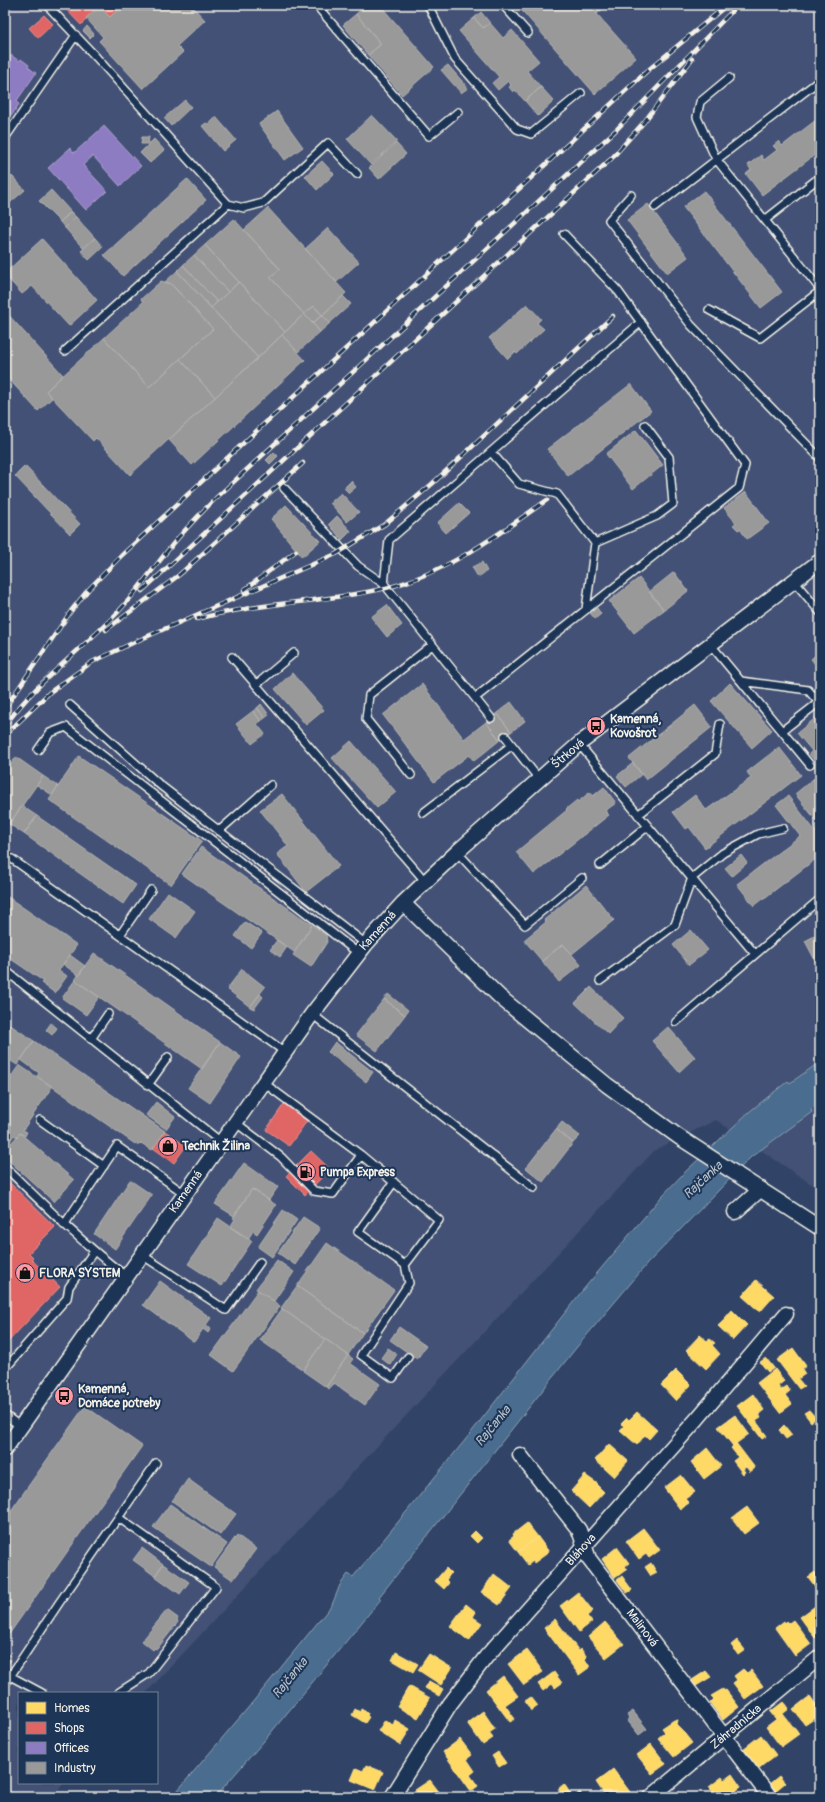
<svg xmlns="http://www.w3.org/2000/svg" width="825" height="1802" font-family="Pangolin,sans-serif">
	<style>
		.built { fill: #435174 }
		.water { fill: #486c8f; stroke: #8da1b3 }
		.homes { fill: #ffd966; stroke: #fce08d }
		.shops { fill: #e06666; stroke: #e6908d }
		.offices { fill: #8e7cc3; stroke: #ad9fce }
		.industry { fill: #999; stroke: #b4b3b1 }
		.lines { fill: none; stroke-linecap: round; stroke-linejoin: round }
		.lane-casing { stroke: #f4f1e8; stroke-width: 10 }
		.street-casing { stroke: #f4f1e8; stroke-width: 17 }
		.lane { stroke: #1d3557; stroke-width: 7 }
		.street { stroke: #1d3557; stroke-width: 14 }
		.rail-casing { stroke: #f4f1e8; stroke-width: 4.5 }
		.rail { stroke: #1d3557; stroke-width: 3; stroke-dasharray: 9; stroke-linecap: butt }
		.labels { text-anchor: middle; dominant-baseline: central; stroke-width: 4; stroke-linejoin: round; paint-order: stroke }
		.poi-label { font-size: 12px; font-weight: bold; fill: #f4f1e8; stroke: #1d3557; text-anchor: start }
		.street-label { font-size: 12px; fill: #f4f1e8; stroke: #1d3557 }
		.water-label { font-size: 13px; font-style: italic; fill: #b8c2c9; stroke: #1d3557 }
	</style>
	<rect width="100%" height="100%" fill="#314467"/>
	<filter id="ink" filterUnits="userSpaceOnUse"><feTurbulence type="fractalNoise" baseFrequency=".025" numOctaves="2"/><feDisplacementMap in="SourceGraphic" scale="8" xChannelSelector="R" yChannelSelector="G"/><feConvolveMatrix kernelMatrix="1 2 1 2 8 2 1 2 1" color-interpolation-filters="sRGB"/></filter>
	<g filter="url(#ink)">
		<path class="built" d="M5,5H820V1190L716,1120L655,1150L146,1693H19V1783H64L52,1797H5Z"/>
		<path class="water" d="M820,1062V1101L811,1109L812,1112L751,1157L647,1264L576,1348L379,1597L381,1599L264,1741L215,1797H172L247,1709L332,1605L340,1585L348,1574L353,1577L466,1439L582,1291L662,1196L684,1173L749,1112L788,1081L790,1083Z"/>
		<path class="homes" d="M756,1280L774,1296L760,1312L742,1296Z
			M732,1310L747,1325L733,1340L718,1326Z
			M700,1335L707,1341L710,1339L715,1343L712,1345L720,1354L706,1369L686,1350Z
			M793,1348L806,1366L802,1369L805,1374L798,1379L804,1386L799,1389L777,1360Z
			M766,1358L774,1368L768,1372L760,1362Z
			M775,1369L784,1381L778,1386L792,1404L780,1413L757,1383Z
			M676,1370L691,1385L676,1401L661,1385Z
			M787,1386L790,1391L785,1395L781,1390Z
			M753,1394L764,1410L759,1414L761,1418L756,1421L767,1436L762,1439L737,1406Z
			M809,1410L816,1418L811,1422L804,1413Z
			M637,1412L657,1430L649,1439L645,1435L637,1445L620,1430L624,1426L621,1424L627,1418L629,1420Z
			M735,1415L749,1434L733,1446L718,1427Z
			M784,1425L792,1435L786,1439L779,1430Z
			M736,1443L755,1468L750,1472L731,1448Z
			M609,1444L628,1461L614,1477L595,1460Z
			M707,1448L721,1466L704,1479L691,1462Z
			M738,1457L746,1467L743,1469L745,1472L743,1474L733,1461Z
			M585,1475L598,1484L597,1485L604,1492L589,1508L571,1491Z
			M681,1475L695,1492L685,1499L689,1503L680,1509L664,1488Z
			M747,1507L759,1523L744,1534L732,1518Z
			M527,1523L538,1537L518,1552L509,1540L514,1536L513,1534Z
			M643,1528L660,1550L649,1558L646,1554L639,1559L626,1541Z
			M475,1531L482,1538L477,1543L470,1536Z
			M538,1537L549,1552L534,1563L533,1561L528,1565L518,1552Z
			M617,1547L629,1563L625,1566L627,1569L615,1578L602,1559Z
			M651,1563L657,1573L651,1576L645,1567Z
			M446,1568L451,1573L446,1580L449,1583L444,1589L435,1581Z
			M815,1572L820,1579V1593L808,1577Z
			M494,1574L512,1588L499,1605L481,1592Z
			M622,1576L632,1590L627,1593L617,1580Z
			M578,1592L593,1611L587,1616L592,1622L579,1632L560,1606Z
			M466,1604L476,1612L473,1617L482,1623L469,1641L450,1626Z
			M818,1604L820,1606V1635L815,1638L800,1617Z
			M555,1619L579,1651L581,1649L587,1657L585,1659L590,1667L579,1675L544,1628Z
			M793,1620L811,1644L795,1656L775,1628L784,1621L785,1623L787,1621L789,1623Z
			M605,1622L624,1644L606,1658L588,1637Z
			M737,1640L745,1650L738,1655L731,1645Z
			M527,1650L543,1672L524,1685L508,1664Z
			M396,1652L418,1664L413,1672L392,1660Z
			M429,1654L452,1668L441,1685L418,1670Z
			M743,1669L747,1673L751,1670L763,1686L745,1699L733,1683L737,1680L734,1676Z
			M706,1671L711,1677L696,1686L692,1680Z
			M554,1672L562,1683L555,1688L552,1684L543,1691L538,1684Z
			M503,1676L518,1696L505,1705L515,1719L510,1722L486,1690Z
			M429,1681L443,1689L439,1696L425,1688Z
			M409,1686L430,1698L418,1718L397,1707Z
			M723,1689L724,1691L726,1690L739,1707L723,1720L710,1703L714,1699L711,1696Z
			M810,1696L820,1710V1715L805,1725L793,1709Z
			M531,1697L538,1706L531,1711L525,1701Z
			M783,1702L789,1709L776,1719L770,1712Z
			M355,1709L360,1712L361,1709L368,1713L367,1716L369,1717L365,1723L352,1715Z
			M483,1711L495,1729L489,1733L493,1738L483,1745L467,1723Z
			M783,1714L799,1734L781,1747L766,1727Z
			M385,1720L393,1725L395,1720L410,1729L400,1745L378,1731Z
			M674,1720H678L677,1724L692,1743L674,1757L658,1738L665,1732L662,1728Z
			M761,1735L776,1755L758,1769L743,1749Z
			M460,1739L472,1755L467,1759L475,1771L470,1775L478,1786L471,1791L443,1752Z
			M651,1744L666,1764L652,1774L637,1755Z
			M498,1752L506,1763L499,1767L492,1756Z
			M366,1765L383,1772L375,1790L351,1780L356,1768L363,1771Z
			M613,1769L630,1792L623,1797H606L596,1782Z
			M732,1774L741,1787L728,1797H716L709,1787L722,1777L724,1780Z
			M779,1776L785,1783L774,1792L768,1785Z
			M430,1780L443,1797H420L415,1790Z
			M564,1784L573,1797L580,1792L583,1797H564L558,1789Z"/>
		<path class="shops" d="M62,5H98L99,6L81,25Z
			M98,5H123L110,17Z
			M44,15L53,24L38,38L29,28Z
			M284,1104L307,1121L289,1146L266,1130Z
			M165,1131L186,1146L174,1163L153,1148Z
			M311,1151L330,1169L305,1195L286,1176Z
			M5,1178L55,1227L29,1253L33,1257L31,1259L60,1287L5,1345Z"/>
		<path class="offices" d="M11,55L19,61L21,59L29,65L28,67L36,73L16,102L19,104L12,115L9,113L5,118V64Z
			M104,126L141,166L120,186L93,156L83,165L107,191L86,210L48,168L70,148L74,153Z"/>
		<path class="industry" d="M123,5H191L205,20L177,46L183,52L143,89L99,41L103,37L86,18L99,6L110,17Z
			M366,5H380L434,67L402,95L368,55L381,44L356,14Z
			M517,5H589L636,58L595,94Z
			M589,5H607L597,14Z
			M481,12L490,23L483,28L474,18Z
			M356,14L381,44L368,55L343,25Z
			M474,18L483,28L490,23L503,38L512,30L539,61L527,71L541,87L525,101L515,90L513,92L509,87L511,85L508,81L498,90L492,83L499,77L459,31Z
			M87,26L94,34L90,38L83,31Z
			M448,65L468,88L461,93L441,70Z
			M541,87L554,101L538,116L525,101Z
			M185,100L191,107L171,126L164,118Z
			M277,111L303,147L285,160L259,124Z
			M372,115L397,141L371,165L347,139Z
			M216,117L236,140L223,151L202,126L206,123L208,124Z
			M820,117V151L762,195L746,174L751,170L748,165L761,155L764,160L777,150L773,146L779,141L782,146Z
			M142,137H149L148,144H141Z
			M154,139L164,150L150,163L140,153Z
			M396,143L406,154L379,179L369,168Z
			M322,161L334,174L317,190L305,176Z
			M12,176L25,190L5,207V183Z
			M187,179L206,200L123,276L104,255Z
			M51,190L71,212L60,222L39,201Z
			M704,191L782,292L761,308L683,207Z
			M648,204L688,257L667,273L627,220Z
			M268,208L346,293L322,315L314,306L304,314L270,277L280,269L244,230Z
			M71,212L76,217L65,228L60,222Z
			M76,217L95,238L83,248L65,228Z
			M234,219L280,269L270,277L304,314L285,332L205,245Z
			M328,228L359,262L337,282L305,249Z
			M95,238L103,247L89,260L81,251Z
			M42,239L97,300L69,326L32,286L22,294L5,275V273Z
			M205,245L239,282L228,292L194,255Z
			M194,255L228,292L217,302L183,265Z
			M183,265L217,302L211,308L177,271Z
			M177,271L258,358L215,397L180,359L213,329L171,284L165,282Z
			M161,281L171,284L213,329L149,387L104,338L143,302L141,299Z
			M239,282L285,332L258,358L211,308Z
			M343,296L351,304L330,323L322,315Z
			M527,304L541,319L537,323L544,329L517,354L515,352L508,359L489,338Z
			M314,306L322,315L313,323L304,314Z
			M5,311L63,375L46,391L52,398L38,411L5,375Z
			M304,314L320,332L298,352L282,335Z
			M322,315L330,323L320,332L313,323Z
			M282,335L305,360L192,465L169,440Z
			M104,338L149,387L180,359L215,397L130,475L96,438L93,441L46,391Z
			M631,384L651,411L568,476L547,449Z
			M636,430L663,465L633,489L606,454Z
			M274,452L278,456L270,464L266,460Z
			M25,466L80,524L70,534L15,476Z
			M351,481L356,487L349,493L344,488Z
			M746,492L769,523L747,539L740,529L738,530L733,525L736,523L724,508Z
			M341,493L359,512L347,522L330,503Z
			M459,503L469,513L446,533L437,523Z
			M286,505L320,541L302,557L271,519Z
			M337,516L351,531L342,540L329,524Z
			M482,562L487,571L478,577L472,567Z
			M674,572L688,591L664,610L649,592Z
			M639,578L664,610L634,633L609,601Z
			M387,605L402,625L387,637L371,617Z
			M597,608L601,614L595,619L590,613Z
			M820,651V670L811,659Z
			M292,673L324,710L306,725L275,689Z
			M730,683L772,730L752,748L711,701Z
			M422,684L464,739L486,722L500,740L474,761L469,755L434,782L383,715Z
			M511,702L525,721L511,732L497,713Z
			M261,704L269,715L265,718L257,708Z
			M695,705L712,727L646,780L629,758Z
			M257,708L265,718L261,721L253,711Z
			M253,711L261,721L257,724L265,734L252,744L236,724Z
			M497,713L511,732L500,740L486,722Z
			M818,716L820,718V767L809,754L812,751L797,733Z
			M351,741L396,792L377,808L332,758Z
			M779,747L801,775L705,848L689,827L686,829L673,812L695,795L706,810L751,778L747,772Z
			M79,756L202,841L171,885L49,800Z
			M16,757L43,776L5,830V773Z
			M633,763L642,774L626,787L617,776Z
			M820,774V787L813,779Z
			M43,776L58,786L52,795L37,785Z
			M813,779L820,787V825L795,794Z
			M604,787L616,803L605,811L609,815L534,874L516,852L567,810L566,809L577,800L578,802L590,792L593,796Z
			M282,794L339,866L306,892L277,854L288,846L260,810Z
			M788,796L820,837V861L817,858L754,906L737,884L800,836L776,805Z
			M22,806L37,816L24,834L9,824Z
			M37,816L136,885L123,904L24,834Z
			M201,847L312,925L294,952L182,874Z
			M741,855L747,863L732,876L725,868Z
			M586,885L614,920L572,954L563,944L542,961L524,940L546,922L544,920Z
			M168,892L195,911L176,938L149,919Z
			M5,895L77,945L59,970L67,976L55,993L41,983L43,981L5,955Z
			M245,922L262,933L251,948L235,936Z
			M312,925L326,935L327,942L311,967L293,955Z
			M691,930L708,950L689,965L673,945Z
			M820,933V962L817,964L805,941Z
			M277,940L287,947L280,957L270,950Z
			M563,944L581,965L559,982L542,961Z
			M94,953L220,1042L202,1069L75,980Z
			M70,955L85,966L79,976L63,964Z
			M242,969L265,987L250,1007L227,989Z
			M75,980L99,997L86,1015L62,998Z
			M591,987L623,1018L608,1034L575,1003Z
			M260,994L263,997L254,1009L250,1007Z
			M388,994L408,1010L405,1015L384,999Z
			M384,999L405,1015L377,1051L356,1035Z
			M51,1023L57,1028L52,1035L46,1030Z
			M9,1024L34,1041L17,1065L5,1057V1030Z
			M668,1027L695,1057L679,1072L652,1041Z
			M34,1041L165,1131L152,1150L141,1143L139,1145L135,1144L37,1076L39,1073L21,1060Z
			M220,1042L241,1057L210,1103L188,1088Z
			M335,1042L373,1072L366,1082L328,1052Z
			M19,1065L52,1087L23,1130L27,1132L25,1136L20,1133L17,1137L14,1135L5,1148V1086Z
			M156,1102L175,1117L166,1129L146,1115Z
			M562,1122L580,1136L573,1143L556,1129Z
			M556,1129L573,1143L543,1182L526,1168Z
			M20,1133L74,1180L54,1202L5,1157V1150Z
			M244,1163L278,1187L269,1200L252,1189L234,1216L215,1204Z
			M130,1180L152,1195L115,1249L94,1234Z
			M252,1189L276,1205L257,1234L253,1231L248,1239L230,1227L235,1219L233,1218Z
			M283,1210L297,1220L272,1257L258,1247Z
			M303,1217L320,1228L295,1265L278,1253Z
			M218,1218L252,1241L222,1286L188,1264Z
			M327,1243L394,1290L363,1333L297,1286Z
			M277,1260L294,1272L274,1301L256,1289Z
			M160,1281L211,1318L206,1325L211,1328L208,1333L203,1329L194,1342L143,1305Z
			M297,1286L363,1333L348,1355L281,1308Z
			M258,1290L280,1306L233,1371L211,1355Z
			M282,1309L325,1339L303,1370L260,1340Z
			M399,1327L426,1346L417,1359L390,1340Z
			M325,1339L348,1355L326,1387L303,1371Z
			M388,1348L397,1354L390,1365L381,1358Z
			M348,1355L353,1359L350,1363L380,1384L365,1405L334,1383L329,1389L326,1387Z
			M85,1406L142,1446L5,1640V1519Z
			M188,1479L236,1514L220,1535L172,1501Z
			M170,1504L227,1544L211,1567L153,1527Z
			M237,1535L256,1549L233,1580L214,1567Z
			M142,1548L163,1564L155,1576L133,1560Z
			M163,1564L189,1582L180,1594L155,1576Z
			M167,1610L178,1618L177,1620L178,1622L157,1649L155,1648L153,1650L142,1641Z
			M9,1654L11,1655L9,1658L11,1660L5,1669V1656L7,1657Z
			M633,1711L647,1729L639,1735L627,1720L629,1718L627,1715Z"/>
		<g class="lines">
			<defs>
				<path id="lane" d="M47,5L96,57L228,204L65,351
					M316,5L429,136L458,112
					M428,5L455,59L517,129L531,134L581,93
					M503,5L528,33
					M729,78L700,102L697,117L716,159L820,289
					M5,138L76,35
					M631,195L609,220L691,325L820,458
					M228,204L244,208L263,203L328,143L357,174
					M655,207L820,80
					M765,220L820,177
					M709,310L760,338L820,291
					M820,400V401
					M491,452L519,484L557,494L595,543L586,609
					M284,488L358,566L384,584L491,718
					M595,543L657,516L673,504L669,457L645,425
					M794,581L820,612
					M384,584L389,540L641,322
					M711,645L810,765
					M232,657L425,881
					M741,681L808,690L820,704
					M256,685L294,653
					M475,698L739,488L745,465L618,291L564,234
					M70,705L160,785L366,944
					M782,731L818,703
					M505,736L539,779
					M579,744L755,954
					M38,750L50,733L66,727L358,953
					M411,775L366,719L369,695L432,645
					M423,813L512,745
					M638,815L715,754L720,724
					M219,831L271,785
					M457,852L525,925L582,878
					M12,859L285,1052
					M600,865L648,826
					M120,935L151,890
					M5,970L221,1142
					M600,981L675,925L692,878L723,853L758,834L783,828
					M312,1014L534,1188
					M676,1022L820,899
					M91,1039L108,1014
					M264,1083L361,1155L439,1220L405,1265L409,1283L361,1355L393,1378L408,1357
					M148,1085L168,1057
					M40,1120L104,1166
					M235,1122L281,1157L314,1191L333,1194L361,1155
					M5,1167C44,1205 83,1244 127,1277
					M394,1182L358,1232L405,1265
					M64,1225L117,1146L185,1194
					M142,1255L226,1310L260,1262
					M5,1369L67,1298L69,1287L94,1251
					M5,1415L21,1427
					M10,1676L42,1693
					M5,1684L59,1603L156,1463
					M118,1693L149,1673L216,1587L119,1518"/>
				<path id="street" d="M403,903L501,998L607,1085L679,1137L820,1228
					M735,1212L761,1189
					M5,1449L312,1014L366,944L403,903L457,852L579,744L820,561
					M520,1455L579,1530L589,1559L770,1797
					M392,1797L450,1704L486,1657L698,1418L786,1314
					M651,1797L820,1657"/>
			</defs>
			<use href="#lane" class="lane-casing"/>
			<use href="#street" class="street-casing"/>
			<use href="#lane" class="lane"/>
			<use href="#street" class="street"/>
			<defs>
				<path id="rail" d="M244,590L296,551
					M142,591L612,158L644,122L692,59
					M197,619C259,602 324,603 386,588C447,573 497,535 547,500
					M106,630L179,575L303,463
					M5,708L71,611L88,590L122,555L647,71L727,5
					M5,726C35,682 81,651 118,612C136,593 152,570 169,549C183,531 200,514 216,498L616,130L738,5
					M5,735L50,692L92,662L139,640L336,554L385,524L432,484L613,316"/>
			</defs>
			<use href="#rail" class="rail-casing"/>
			<use href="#rail" class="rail"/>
		</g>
	</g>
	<defs>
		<symbol id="bus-disc" viewBox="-11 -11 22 22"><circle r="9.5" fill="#ff9aa2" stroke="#1d3557"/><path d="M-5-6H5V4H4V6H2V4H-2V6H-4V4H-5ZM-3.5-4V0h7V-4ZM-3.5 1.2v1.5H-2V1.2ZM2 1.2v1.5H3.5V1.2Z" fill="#111"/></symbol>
		<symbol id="shop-disc" viewBox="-11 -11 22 22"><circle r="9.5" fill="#ff9aa2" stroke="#1d3557"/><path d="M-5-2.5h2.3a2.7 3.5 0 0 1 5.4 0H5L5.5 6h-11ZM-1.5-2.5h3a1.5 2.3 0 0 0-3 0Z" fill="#111"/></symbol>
		<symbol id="fuel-disc" viewBox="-11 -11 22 22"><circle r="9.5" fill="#ff9aa2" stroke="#1d3557"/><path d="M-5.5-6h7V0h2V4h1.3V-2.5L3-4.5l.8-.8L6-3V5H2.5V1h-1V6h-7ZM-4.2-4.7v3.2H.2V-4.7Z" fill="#111"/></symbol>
	</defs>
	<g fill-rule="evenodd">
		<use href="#bus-disc" x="585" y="715" width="22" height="22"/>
		<use href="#shop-disc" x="157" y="1135" width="22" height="22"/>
		<use href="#fuel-disc" x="295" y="1161" width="22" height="22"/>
		<use href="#shop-disc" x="14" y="1262" width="22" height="22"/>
		<use href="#bus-disc" x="53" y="1385" width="22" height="22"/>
	</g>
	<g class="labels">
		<g class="poi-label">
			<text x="610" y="719">Kamenná,<tspan x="610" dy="14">Kovošrot</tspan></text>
			<text x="182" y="1146">Technik Žilina</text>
			<text x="320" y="1172">Pumpa Express</text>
			<text x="39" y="1273">FLORA SYSTEM</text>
			<text x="78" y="1389">Kamenná,<tspan x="78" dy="14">Domáce potreby</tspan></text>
		</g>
		<g class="street-label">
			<text transform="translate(568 754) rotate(-40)">Štrková</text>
			<text transform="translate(378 931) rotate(-48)">Kamenná</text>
			<text transform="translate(186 1192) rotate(-55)">Kamenná</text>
			<text transform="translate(581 1550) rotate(-48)">Bláhova</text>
			<text transform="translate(642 1628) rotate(53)">Malinová</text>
			<text transform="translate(736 1727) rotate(-40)">Záhradnícka</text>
		</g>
		<g class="water-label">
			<text transform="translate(703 1180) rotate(-43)">Rajčanka</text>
			<text transform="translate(493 1426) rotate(-51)">Rajčanka</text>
			<text transform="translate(290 1678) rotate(-51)">Rajčanka</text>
		</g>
	</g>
	<rect width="825" height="1802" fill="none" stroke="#1d3557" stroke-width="20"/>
	<rect x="10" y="10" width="805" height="1782" fill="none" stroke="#f4f1e8" stroke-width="1.5" filter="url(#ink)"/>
	<rect x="18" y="1692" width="140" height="92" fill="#1d3557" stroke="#738091"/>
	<rect x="26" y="1702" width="20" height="12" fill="#ffd966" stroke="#738091"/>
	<text x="54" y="1712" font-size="12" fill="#f4f1e8">Homes</text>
	<rect x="26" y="1722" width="20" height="12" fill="#e06666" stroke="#738091"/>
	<text x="54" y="1732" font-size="12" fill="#f4f1e8">Shops</text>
	<rect x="26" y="1742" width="20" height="12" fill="#8e7cc3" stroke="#738091"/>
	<text x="54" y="1752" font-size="12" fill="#f4f1e8">Offices</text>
	<rect x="26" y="1762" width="20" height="12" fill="#999999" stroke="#738091"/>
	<text x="54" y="1772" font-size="12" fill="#f4f1e8">Industry</text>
</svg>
